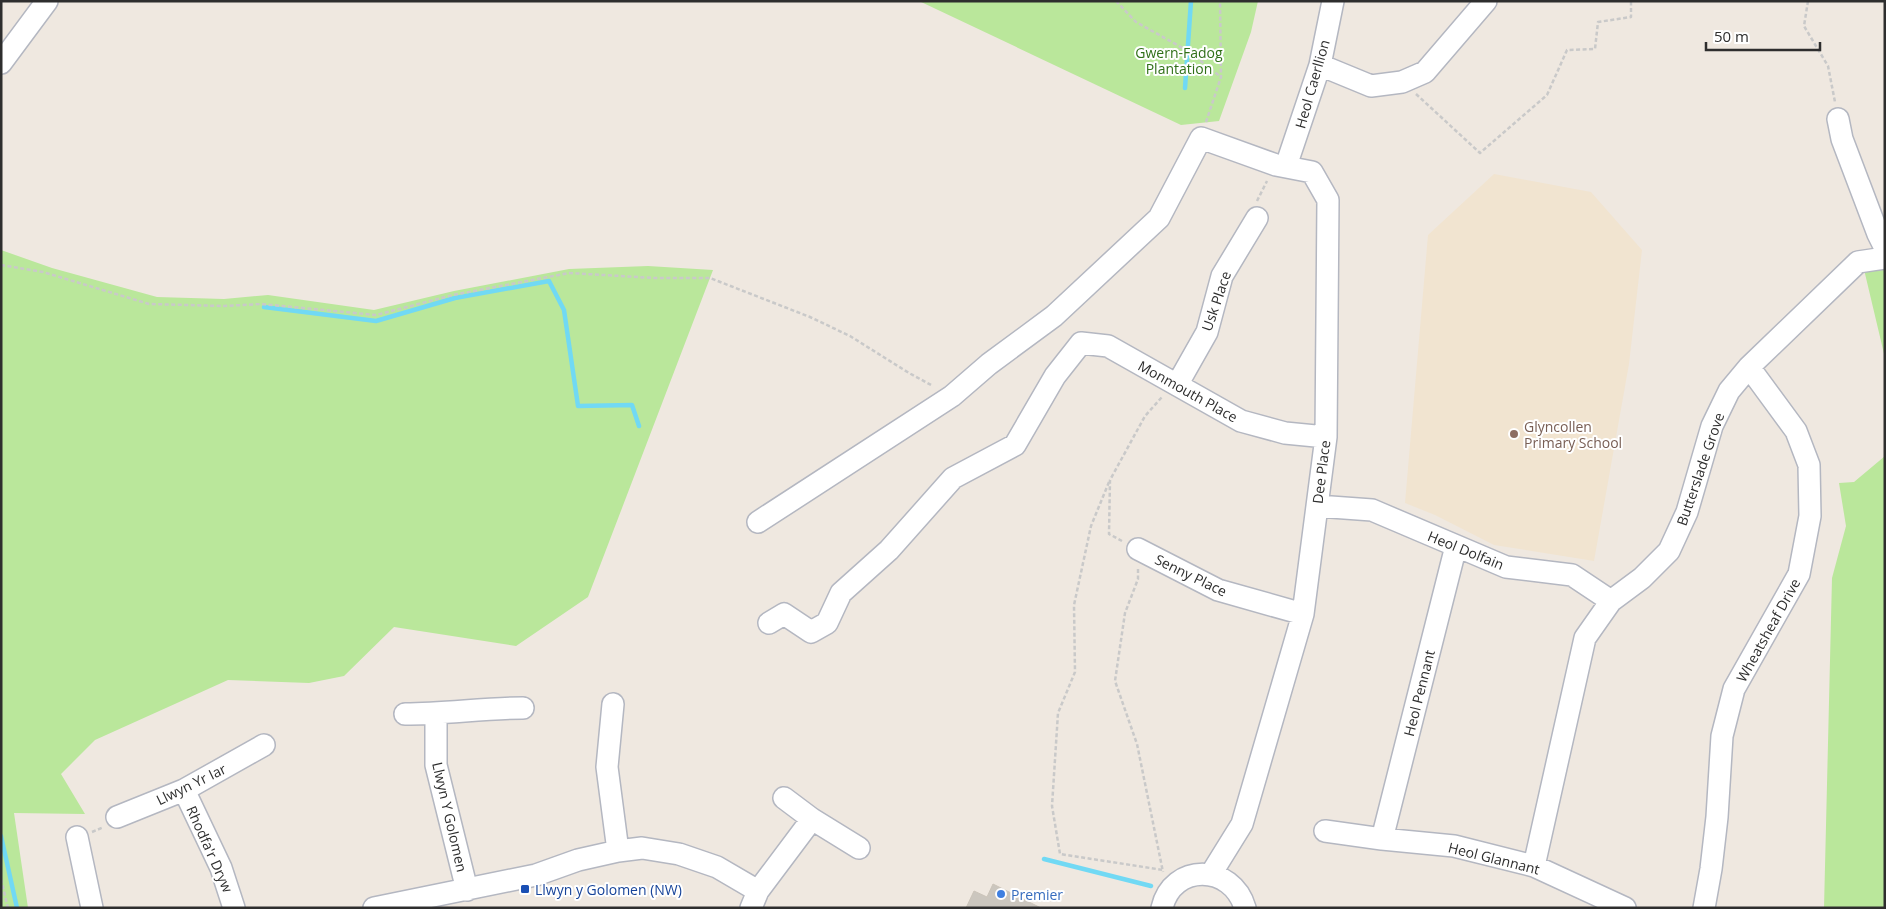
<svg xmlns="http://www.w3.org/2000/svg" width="1886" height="909" font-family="'Open Sans',sans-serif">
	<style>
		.education { fill: #f1e4d0 }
		.green { fill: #bae79b }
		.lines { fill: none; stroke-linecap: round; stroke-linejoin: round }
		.stream { stroke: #71d9f4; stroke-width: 4.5 }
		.building { fill: #cbc6be; stroke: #cbc4b9 }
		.minor-casing { stroke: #b4b7c1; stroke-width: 24 }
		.path { stroke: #c9c9c9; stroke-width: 2.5; stroke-dasharray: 4 2.5; stroke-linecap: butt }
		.minor { stroke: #fff; stroke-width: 21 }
		.education-dot { fill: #8d6e63; stroke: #fff; stroke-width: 2 }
		.transit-dot { fill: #1a4fb4; stroke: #fff; stroke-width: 2 }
		.shop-dot { fill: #3f7fe0; stroke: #fff; stroke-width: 2 }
		.labels { text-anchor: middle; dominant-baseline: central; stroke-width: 4; stroke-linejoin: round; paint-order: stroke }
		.park-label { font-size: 14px; fill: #307018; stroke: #fff }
		.street-label { font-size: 14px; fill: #2e2e2e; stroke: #fff }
		.education-label { font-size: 14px; fill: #785e54; stroke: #fff; text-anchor: start }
		.transit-label { font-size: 14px; fill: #164399; stroke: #fff; text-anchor: start }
		.shop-label { font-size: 14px; fill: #366cbe; stroke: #fff; text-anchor: start }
	</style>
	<rect width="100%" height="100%" fill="#efe8e0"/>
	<path class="education" d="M1494,174L1591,192L1642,250L1629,364L1594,561L1494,545L1435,515L1405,503L1428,235Z"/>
	<path class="green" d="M919,1H1258L1251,32L1219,121L1181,125Z
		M1,250L52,268L157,297L224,299L268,295L374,310L454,291L569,269L648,266L713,270L588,597L516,646L394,627L344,676L309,683L228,680L95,740L61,774L85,814L14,813L28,908H1Z
		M1885,258V358L1862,261Z
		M1885,456V908H1824L1832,578L1846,526L1839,483L1854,482Z"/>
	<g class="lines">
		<path class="stream" d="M1185,88L1191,1
			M264,307L376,321L455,298L549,281L564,310L578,406L632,405L639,426
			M1,836L17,908
			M1044,859L1151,886"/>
	</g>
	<path class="building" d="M993,884L1041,908H966L974,891L987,897Z"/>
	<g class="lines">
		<defs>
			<path id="minor" d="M1,63L47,1
				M1320,65L1371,86L1402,82L1425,72L1486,1
				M1838,119L1842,139L1878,234L1885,248
				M1286,166L1320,65L1333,1
				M1177,385L1207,332L1222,276L1257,218
				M1317,506L1372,510L1506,567L1572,575L1611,601
				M758,522L952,396L989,364L1054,316L1159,218L1201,138L1276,165L1312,172L1328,200L1326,437L1303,614L1242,824L1211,874
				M1138,549L1218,590L1303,614
				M769,623L784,614L811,632L827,623L841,593L889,550L953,478L1015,445L1055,376L1081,343L1108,346L1241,421L1285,433L1326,437
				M613,704L607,767L618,851
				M405,714C445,714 484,708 523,708
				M436,714V765L467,890
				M184,790L221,868L234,908
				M784,798L812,819L859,848
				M117,817L184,790L264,745
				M1325,831L1382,839L1454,846L1534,866L1625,908
				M77,837L92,908
				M1382,839L1456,546
				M1534,866L1585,638L1611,601L1642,578L1669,551L1687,512L1712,426L1729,391L1749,367L1858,262L1885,258
				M374,908L536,875L578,860L618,851L642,848L679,854L717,867L758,891
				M751,908L758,891L812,819
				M1162,908C1172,863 1232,863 1245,908
				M1704,908L1711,869L1717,817L1722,736L1734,689L1799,574L1810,516L1809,465L1796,431L1749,367"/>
		</defs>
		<use href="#minor" class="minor-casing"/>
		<path class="path" d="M1116,1L1136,22L1188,51L1221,77
			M1808,1L1804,26L1828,66L1835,102
			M1416,94L1480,153L1547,95L1567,50L1595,49L1598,22L1631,17V1
			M1206,122L1221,77L1220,1
			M1257,201L1267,181
			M1,265L43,272L149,304L224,306L262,304L376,315L453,295L569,273L655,278H710L810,317L850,336L909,373L933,386
			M1109,482L1091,526L1074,605L1075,672L1058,713L1052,806L1060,854L1163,870
			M1122,541L1109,534L1110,480L1145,416L1162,397
			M1138,569V579L1125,613L1115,681L1137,744L1163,872
			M1885,706V740
			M92,832L104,827
			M1,879L8,908"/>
		<use href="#minor" class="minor"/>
	</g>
	<circle class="education-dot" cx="1514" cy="434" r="5"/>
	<rect class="transit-dot" x="520" y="884" width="10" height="10" rx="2.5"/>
	<circle class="shop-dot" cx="1001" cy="894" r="5"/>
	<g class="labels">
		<g class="park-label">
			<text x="1179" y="52">Gwern-Fadog<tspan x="1179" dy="16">Plantation</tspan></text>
		</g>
		<g class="street-label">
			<text transform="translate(1312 84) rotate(-74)">Heol Caerllion</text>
			<text transform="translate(1216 301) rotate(-71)">Usk Place</text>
			<text transform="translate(1188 391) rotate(29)">Monmouth Place</text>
			<text transform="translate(1700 469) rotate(-71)">Butterslade Grove</text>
			<text transform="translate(1321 472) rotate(-83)">Dee Place</text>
			<text transform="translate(1466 550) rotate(22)">Heol Dolfain</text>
			<text transform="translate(1191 575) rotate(26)">Senny Place</text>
			<text transform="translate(1768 630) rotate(-61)">Wheatsheaf Drive</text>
			<text transform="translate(1419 693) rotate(-76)">Heol Pennant</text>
			<text transform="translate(191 784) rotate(-26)">Llwyn Yr Iar</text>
			<text transform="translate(450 817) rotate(77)">Llwyn Y Golomen</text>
			<text transform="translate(210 849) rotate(66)">Rhodfa'r Dryw</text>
			<text transform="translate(1494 858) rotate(14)">Heol Glannant</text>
		</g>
		<g class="education-label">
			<text x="1524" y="426">Glyncollen<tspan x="1524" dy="16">Primary School</tspan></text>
		</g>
		<g class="transit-label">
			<text x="535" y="889">Llwyn y Golomen (NW)</text>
		</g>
		<g class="shop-label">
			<text x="1011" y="894">Premier</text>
		</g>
	</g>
	<rect width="1886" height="909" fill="none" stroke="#2e2e2e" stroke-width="5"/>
	<path d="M1706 42v8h114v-8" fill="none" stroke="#2e2e2e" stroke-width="2.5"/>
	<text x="1714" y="42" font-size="15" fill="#2e2e2e" stroke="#ffffff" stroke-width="4" paint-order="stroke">50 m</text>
</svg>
